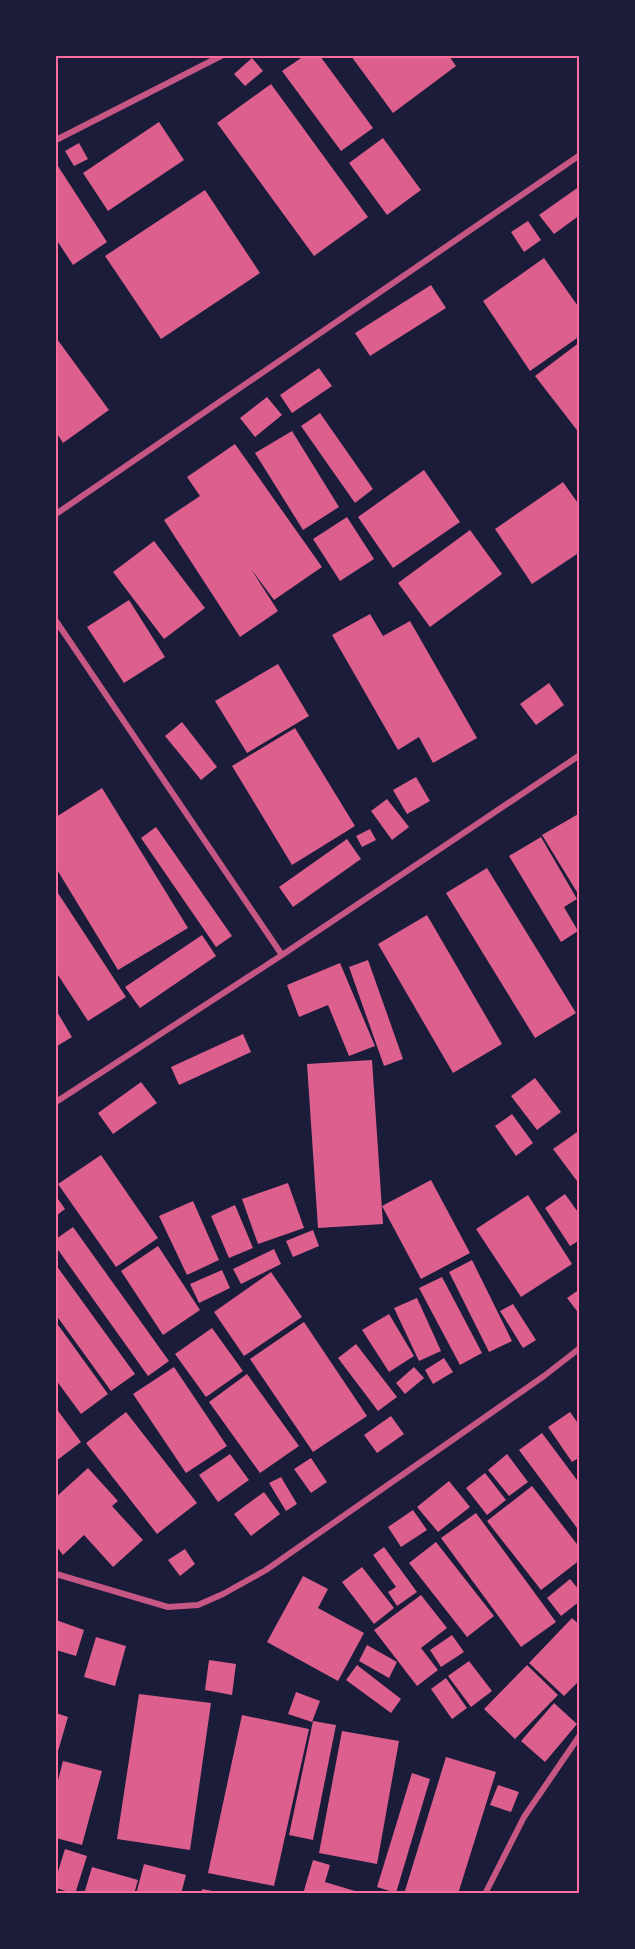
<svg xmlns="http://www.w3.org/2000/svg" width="635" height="1949" font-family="'Playfair Display',serif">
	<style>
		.building { fill: #dd5f8e }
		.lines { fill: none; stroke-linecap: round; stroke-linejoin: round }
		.minor { stroke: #c65784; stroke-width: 6 }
		.neatline { fill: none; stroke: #ff6b9d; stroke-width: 2 }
	</style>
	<rect width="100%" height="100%" fill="#1b1b3a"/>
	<path class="building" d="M304,56H320L373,128L341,151L282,71Z
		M351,56H449L456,66L393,113Z
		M252,58L263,71L245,86L234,74Z
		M271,84L368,217L314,256L217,123Z
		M159,122L184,160L108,211L83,173Z
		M383,138L421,190L387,215L349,163Z
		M79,143L88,159L74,166L65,151Z
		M56,163L107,242L73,265L56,239Z
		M580,186V215L554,234L539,215Z
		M205,190L260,273L161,339L105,256Z
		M528,221L541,240L524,252L511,232Z
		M544,258L580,309V336L530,371L483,301Z
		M431,285L446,308L370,356L355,333Z
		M57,339L109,410L63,443L56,432V341Z
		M580,342V434L535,376Z
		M319,368L332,386L292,413L280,395Z
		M267,397L282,415L255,437L240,418Z
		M320,413L373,489L355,503L301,426Z
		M292,431L339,507L303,530L255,453Z
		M235,444L322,567L274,600L251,569L278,611L240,637L164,520L200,496L187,477Z
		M424,470L460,522L393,568L358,517Z
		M563,482L580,506V552L532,584L495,529Z
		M347,517L374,559L340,581L313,539Z
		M470,530L502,574L430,627L398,583Z
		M154,541L205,608L164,639L113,572Z
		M129,600L165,657L124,683L87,627Z
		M370,614L383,636L410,621L477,738L433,763L419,737L398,750L332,635Z
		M278,664L309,716L247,753L215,701Z
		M549,683L564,705L536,725L520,704Z
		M182,722L217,767L201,780L165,736Z
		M295,728L355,826L292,865L232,766Z
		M416,777L430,801L407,814L393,790Z
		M102,788L188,928L118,970L56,868V817Z
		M387,799L409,827L392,840L371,811Z
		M580,813V897L542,835Z
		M156,827L232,936L216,947L141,838Z
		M370,829L376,840L362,847L356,836Z
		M541,837L577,899L564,907L578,931L561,942L509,856Z
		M347,839L361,859L293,907L279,887Z
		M487,868L576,1013L535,1038L446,893Z
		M56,890L126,997L88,1021L56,972Z
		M427,915L502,1044L453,1073L378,944Z
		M202,935L216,956L140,1008L125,987Z
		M368,960L403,1059L384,1066L349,967Z
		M340,963L375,1046L349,1056L328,1005L299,1017L287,985Z
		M56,1010L72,1037L57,1046L56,1043Z
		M243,1034L251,1052L179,1085L171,1067Z
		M372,1060L383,1224L318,1228L307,1064Z
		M535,1078L561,1112L537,1130L511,1096Z
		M141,1082L157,1103L113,1134L98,1113Z
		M512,1114L533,1143L516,1156L495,1126Z
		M580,1130V1185L553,1149Z
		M101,1155L158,1238L116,1267L58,1184Z
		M431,1180L470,1253L421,1279L382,1206Z
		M288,1183L304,1228L258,1244L242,1199Z
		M565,1194L580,1215V1240L570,1246L545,1208Z
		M528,1195L572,1264L521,1297L476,1229Z
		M56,1196L65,1209L56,1216Z
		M193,1201L219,1260L187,1275L159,1216Z
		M235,1205L253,1248L229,1258L211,1216Z
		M73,1227L169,1361L148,1376L56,1247V1239Z
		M313,1230L319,1246L293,1257L286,1241Z
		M158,1246L200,1310L163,1335L121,1271Z
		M274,1249L281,1264L241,1284L233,1269Z
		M472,1260L512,1341L489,1352L449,1272Z
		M56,1265L135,1374L111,1391L56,1315Z
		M222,1270L230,1288L199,1303L190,1284Z
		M271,1272L302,1317L244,1356L214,1312Z
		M442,1277L482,1353L460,1365L419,1288Z
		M580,1289V1315L567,1298Z
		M417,1298L441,1351L419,1361L394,1308Z
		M513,1304L536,1340L523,1348L500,1311Z
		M389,1314L414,1356L389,1372L362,1330Z
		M56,1322L108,1394L81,1414L56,1380Z
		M304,1322L367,1416L313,1452L250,1359Z
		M212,1328L243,1371L206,1397L175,1354Z
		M356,1344L397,1397L378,1411L338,1358Z
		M444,1358L453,1372L433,1384L425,1370Z
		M174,1367L227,1446L186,1473L133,1394Z
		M414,1367L424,1378L405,1394L396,1383Z
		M247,1374L299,1446L260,1473L209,1402Z
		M56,1408L81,1442L56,1461Z
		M126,1412L197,1503L157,1534L86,1443Z
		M570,1412L580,1426V1457L572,1462L548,1427Z
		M391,1416L404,1434L377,1453L364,1435Z
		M542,1433L580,1484V1526L577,1528L519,1450Z
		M230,1454L249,1480L218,1502L199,1475Z
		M507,1454L528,1482L509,1496L488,1470Z
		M311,1458L327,1482L311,1493L294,1469Z
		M88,1468L118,1501L112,1506L143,1540L113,1567L84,1535L63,1555L56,1546V1497Z
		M485,1473L506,1500L487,1515L466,1488Z
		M281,1477L297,1504L286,1511L269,1483Z
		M449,1481L470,1507L438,1532L417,1507Z
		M532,1486L580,1548V1560L541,1590L487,1521Z
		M264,1492L280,1514L251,1536L234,1514Z
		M413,1510L427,1530L401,1547L388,1527Z
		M476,1513L556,1622L521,1647L441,1538Z
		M436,1542L494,1616L467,1637L409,1563Z
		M384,1547L417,1592L397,1606L388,1592L396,1587L373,1555Z
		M185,1549L195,1564L180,1576L168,1560Z
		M362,1567L394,1608L374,1624L342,1582Z
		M303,1576L328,1589L318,1608L364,1633L338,1681L267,1642Z
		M570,1579L580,1591V1601L561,1616L547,1598Z
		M421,1595L447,1628L421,1648L438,1670L417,1686L374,1630Z
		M572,1618L580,1625V1680L564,1696L529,1663Z
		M56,1620L84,1630L76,1656L56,1650Z
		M452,1635L464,1652L441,1667L430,1650Z
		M96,1637L126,1646L115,1686L84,1677Z
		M367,1645L397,1662L389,1678L359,1661Z
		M209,1660L236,1664L232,1695L205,1690Z
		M469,1661L492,1691L471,1707L448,1676Z
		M357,1665L401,1699L391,1713L346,1680Z
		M527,1665L558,1695L515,1739L484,1709Z
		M446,1678L467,1708L452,1719L431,1689Z
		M296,1692L320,1701L312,1722L288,1714Z
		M139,1694L211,1703L190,1850L117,1839Z
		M554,1703L577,1724L545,1762L521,1741Z
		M56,1713L68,1717L56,1758Z
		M242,1715L309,1729L274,1886L208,1873Z
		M313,1721L336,1725L313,1840L289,1835Z
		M342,1731L399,1741L377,1864L319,1853Z
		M446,1757L496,1772L458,1894H404Z
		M63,1761L102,1771L82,1845L56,1838V1788Z
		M412,1773L430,1779L396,1893L377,1887Z
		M498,1785L519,1792L511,1812L490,1805Z
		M65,1849L87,1856L75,1894L56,1888V1878Z
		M313,1860L330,1865L325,1882L365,1894H303Z
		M144,1864L186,1875L181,1894H136Z
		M92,1867L138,1880L134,1894H84Z
		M202,1889L218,1892V1894H201Z"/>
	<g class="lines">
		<path class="minor" d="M56,140L221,56
			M56,514L580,155
			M56,621L282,955
			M56,1102L282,955L580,755
			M56,1574L168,1607L198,1605L223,1594L266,1570L544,1376L580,1348
			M485,1894L524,1817L580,1735"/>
	</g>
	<rect width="635" height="1949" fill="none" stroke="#1b1b3a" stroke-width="114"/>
	<rect x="57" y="57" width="521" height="1835" class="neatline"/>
</svg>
